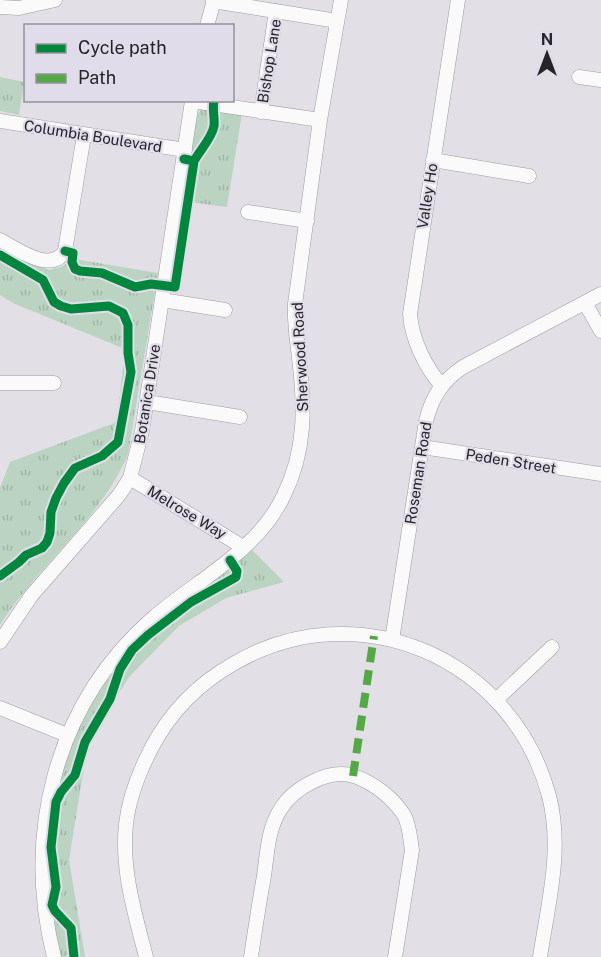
<svg xmlns="http://www.w3.org/2000/svg" width="601" height="957" font-family="'Public Sans',sans-serif">
	<style>
		.grass { fill: url(#grass-tufts) }
		.lines { fill: none; stroke-linecap: round; stroke-linejoin: round }
		.minor-casing { stroke: #9d9ba0; stroke-width: 15 }
		.minor { stroke: #fbfafb; stroke-width: 14 }
		.quiet { stroke: #53aa44; stroke-width: 8; stroke-dasharray: 15 8; stroke-linecap: butt }
		.cycleway-casing { stroke: #e1dce9; stroke-width: 13 }
		.cycleway { stroke: #00873e; stroke-width: 9 }
		.labels { text-anchor: middle; dominant-baseline: central; stroke-width: 4.5; stroke-linejoin: round; paint-order: stroke }
		.street-label { font-size: 15px; fill: #252428; stroke: #e1dce9 }
	</style>
	<defs>
		<pattern id="grass-tufts" width="24" height="20" patternUnits="userSpaceOnUse" patternTransform="scale(1.5)"><rect width="24" height="20" fill="#bbd4c1"/><path d="M3 7l-1-3M5 7V3M7 7l1-3M15 17l-1-3M17 17v-4M19 17l1-3" fill="none" stroke="#a1b6a6"/></pattern>
	</defs>
	<rect width="100%" height="100%" fill="#e2dfe6"/>
	<path class="grass" d="M0,77L24,82L19,115L0,111Z
		M202,108L242,113L227,207L182,201L197,115Z
		M0,246L49,270L61,267L74,259L158,273L128,454C101,519 38,565 0,625V488L10,462L117,422L125,349L15,304L0,295Z
		M251,549L284,582L226,598L179,626L129,677L88,742L69,860L85,957H59L48,902L51,807L75,734L104,683L126,652L171,611Z"/>
	<g class="lines">
		<defs>
			<path id="minor" d="M213,1L337,21
				M0,7L19,8L55,0
				M207,26L214,0
				M579,77L601,80
				M261,112L276,11
				M0,121L185,150
				M433,160L529,176
				M248,212L307,221
				M0,240C17,249 51,274 65,251L84,135
				M162,300L225,310
				M585,303L601,331
				M0,383H54
				M441,385C425,366 412,340 410,314L458,0
				M147,402L240,417
				M422,447L601,474
				M130,478L243,547
				M392,640L426,421C432,397 442,381 463,367L601,294
				M0,642L31,596L119,495L130,478L142,431L192,101L320,120
				M497,699L552,647
				M0,708L67,735
				M54,957C23,833 55,704 153,618C198,579 258,551 284,495C306,450 305,406 299,358C297,340 294,322 295,304L320,120L341,0
				M146,957C135,914 121,869 126,824C129,797 140,770 152,747C171,711 198,684 233,664C357,591 512,657 549,796C563,849 548,904 540,957
				M251,957C255,930 259,903 264,876C267,854 268,829 280,810C293,788 329,768 354,776C374,783 393,798 404,815C410,826 410,839 412,850L395,957"/>
		</defs>
		<use href="#minor" class="minor-casing"/>
		<use href="#minor" class="minor"/>
		<path class="quiet" d="M353,776L374,636"/>
		<defs>
			<path id="cycleway" d="M184,159L194,161C200,150 212,138 214,126C215,117 212,110 214,100
				M65,251L73,253L72,262L75,269L80,271L102,273L135,287L151,284L175,287L194,161
				M0,255L43,280L54,302L61,306L71,309L109,306L123,313L128,325V353L131,372L118,442L102,456L75,468L64,483L56,498L51,512L50,533L47,542L42,548L26,555L19,562L0,576
				M74,957L71,928L55,911L52,905L56,887L51,847L56,802L61,792L75,775L85,742L110,699L120,669L132,650L148,635L191,602L236,577L237,571L230,560"/>
		</defs>
		<use href="#cycleway" class="cycleway-casing"/>
		<use href="#cycleway" class="cycleway"/>
	</g>
	<g class="labels">
		<g class="street-label">
			<text transform="translate(269 61) rotate(-81)">Bishop Lane</text>
			<text transform="translate(93 136) rotate(9)">Columbia Boulevard</text>
			<text transform="translate(427 196) rotate(-81)">Valley Ho</text>
			<text transform="translate(300 357) rotate(-93)">Sherwood Road</text>
			<text transform="translate(147 394) rotate(-81)">Botanica Drive</text>
			<text transform="translate(511 461) rotate(9)">Peden Street</text>
			<text transform="translate(418 473) rotate(-81)">Roseman Road</text>
			<text transform="translate(187 512) rotate(31)">Melrose Way</text>
		</g>
	</g>
	<rect x="24" y="24" width="210" height="78" fill="#e1dce9" stroke="#96929c" stroke-width="1.5"/>
	<rect x="36" y="44" width="30" height="9" fill="#00873e" stroke="#96929c" stroke-width="1.5"/>
	<text x="78" y="54" font-size="18" fill="#252428">Cycle path</text>
	<rect x="36" y="74" width="30" height="9" fill="#53aa44" stroke="#96929c" stroke-width="1.5"/>
	<text x="78" y="84" font-size="18" fill="#252428">Path</text>
	<g transform="translate(547 54)" stroke="#e1dce9" stroke-width="4.5" paint-order="stroke">
	<path d="M0-4.5L10 22L0 15L-10 22Z" fill="#252428"/>
	<text y="-9" font-size="16" font-weight="bold" text-anchor="middle" fill="#252428">N</text>
	</g>
</svg>
